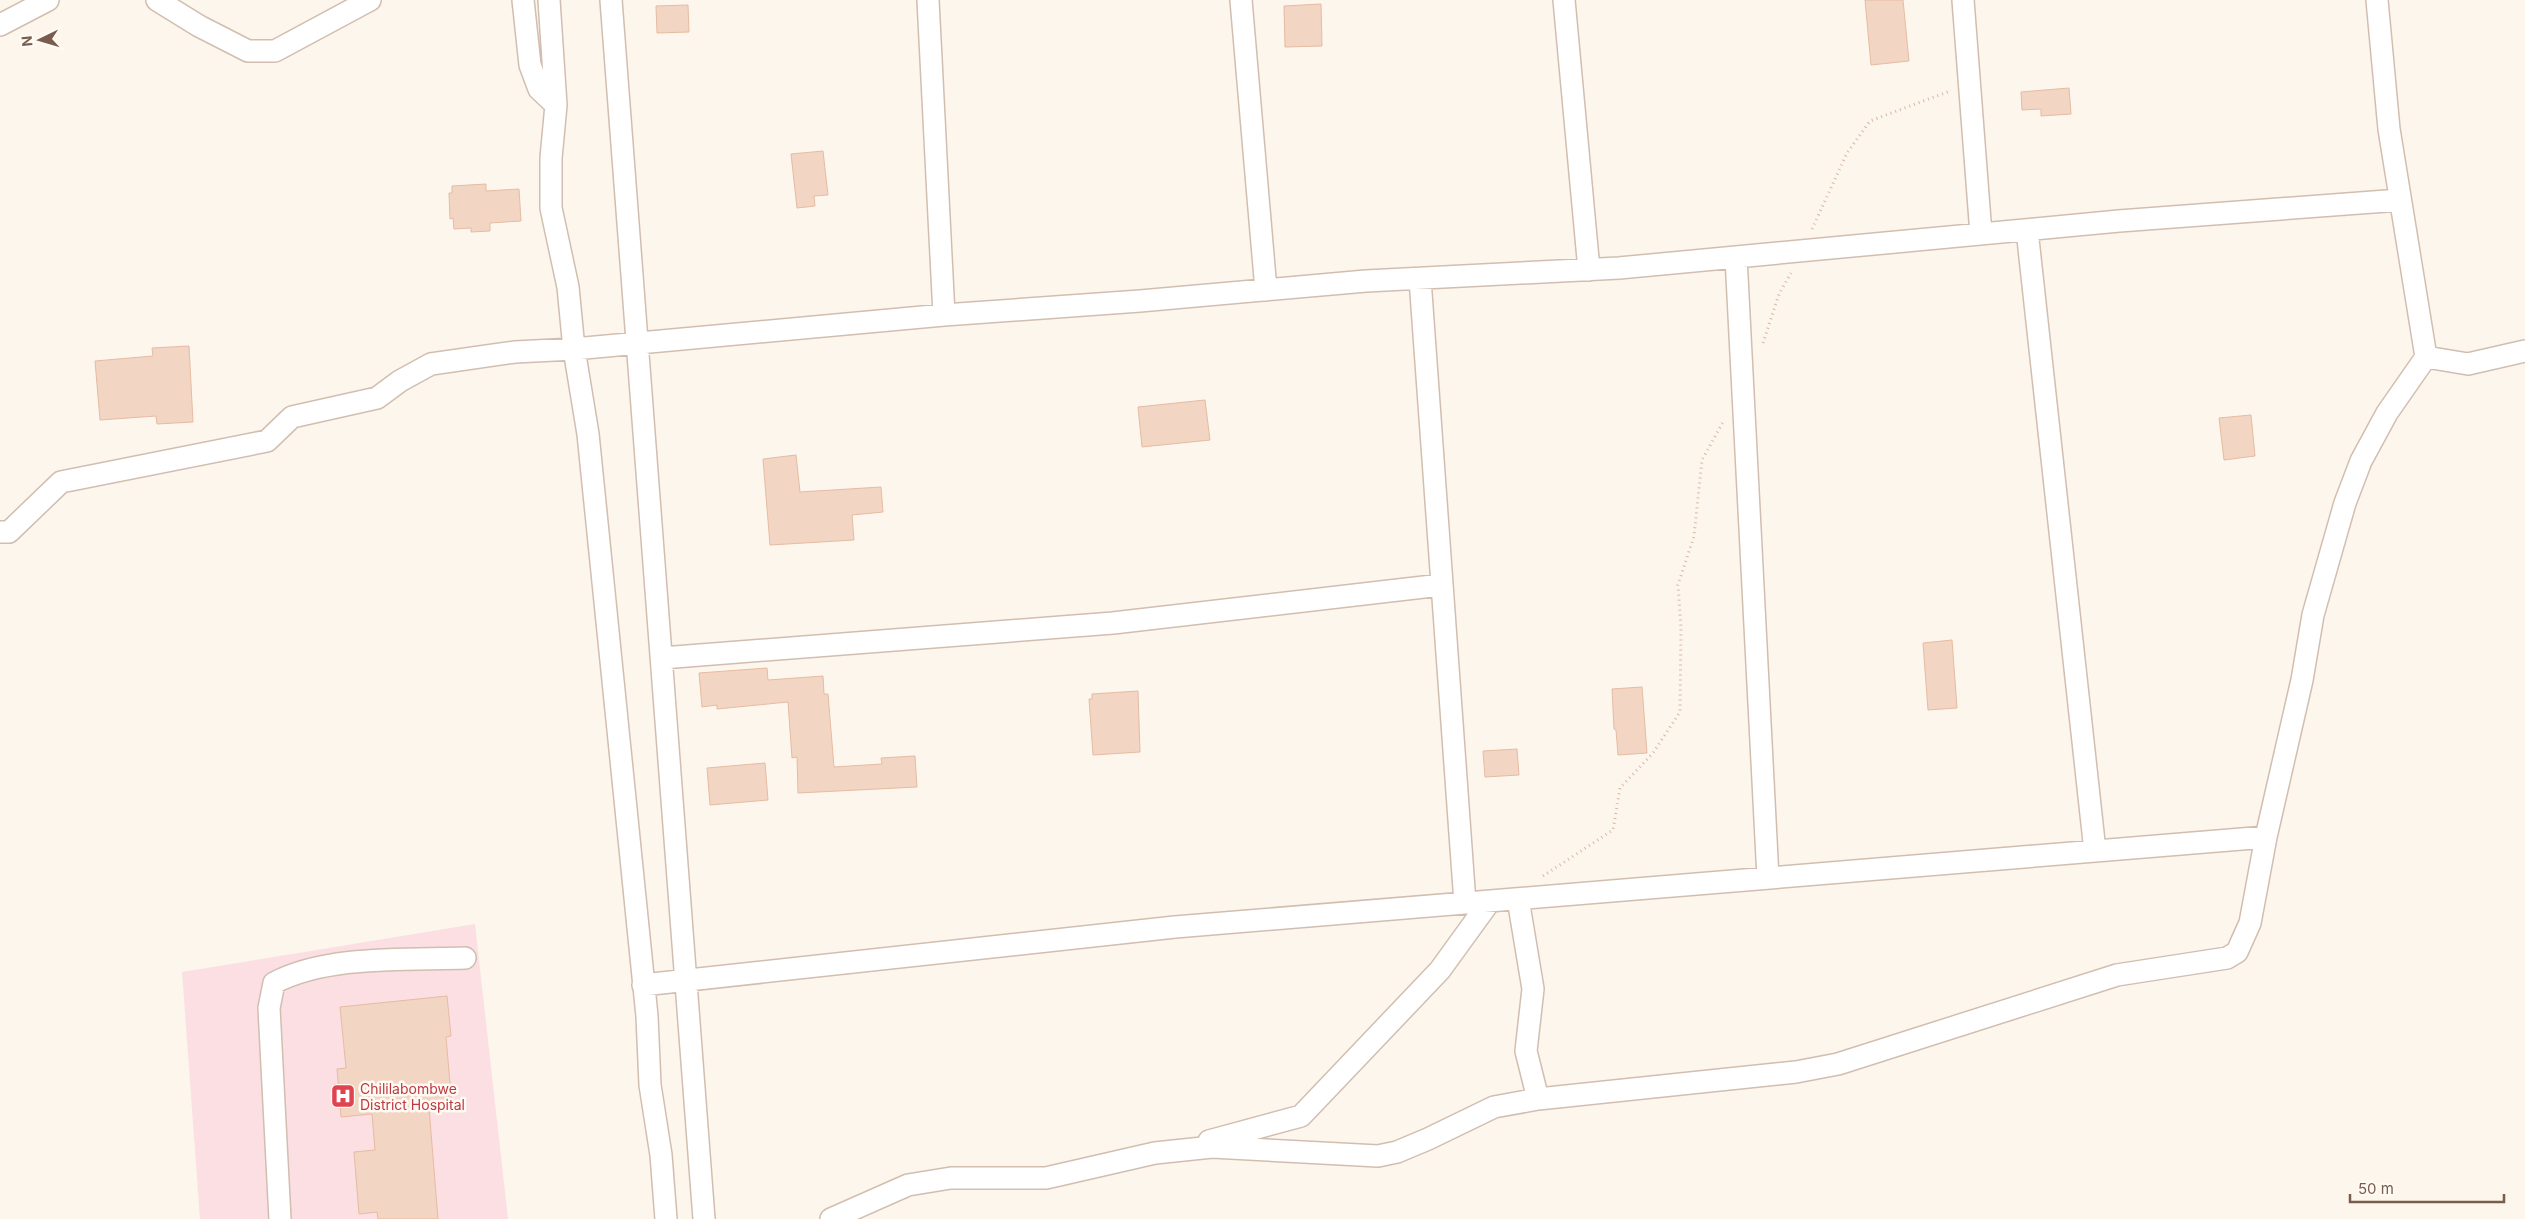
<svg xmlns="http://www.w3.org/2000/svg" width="2525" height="1219" font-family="Inter,sans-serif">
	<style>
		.medical { fill: #fbdfe3 }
		.building { fill: #f3d5c3; stroke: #e6bba3 }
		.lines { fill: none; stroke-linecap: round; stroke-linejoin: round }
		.minor-casing { stroke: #d1beb0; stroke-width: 24 }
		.path { stroke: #d9b8a5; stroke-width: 3; stroke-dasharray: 1 4; stroke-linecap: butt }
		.minor { stroke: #fff; stroke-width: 21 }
		.labels { text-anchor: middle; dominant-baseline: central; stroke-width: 5; stroke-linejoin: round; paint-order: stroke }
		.health-label { font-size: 14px; fill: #be3a42; stroke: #fffaf3; text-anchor: start }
	</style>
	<rect width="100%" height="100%" fill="#fdf6ec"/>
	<path class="medical" d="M475,924L508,1219H200L182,972Z"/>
	<path class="building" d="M1865,0H1903L1909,61L1871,65Z
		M1321,4L1322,46L1285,47L1284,6Z
		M688,5L689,32L657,33L656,6Z
		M2069,88L2071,114L2041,116V109L2022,110L2021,92Z
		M823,151L828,195L814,196L815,206L797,208L791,154Z
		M486,184V191L519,189L521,221L490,223V231L471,232V228L454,229L453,218L450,219L449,193H452V186Z
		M189,346L193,422L157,424L156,416L100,420L95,361L153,356L152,348Z
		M1205,400L1210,440L1142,447L1138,407Z
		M2251,415L2255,456L2224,460L2219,418Z
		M796,455L800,492L881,487L883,512L852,515L854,540L770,545L763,459Z
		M1952,640L1957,708L1928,710L1923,643Z
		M767,668L768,680L823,676L824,694H828L834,767L882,764L881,758L915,756L917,787L798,793L797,757L792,758L788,702L717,709V705L702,707L699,673Z
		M1642,687L1647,753L1618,755L1616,730L1614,729L1612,689Z
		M1138,691L1140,752L1093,755L1089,699H1092V694Z
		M1517,749L1519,775L1485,777L1483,751Z
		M765,763L768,800L710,805L707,768Z
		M447,996L451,1036L446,1037L452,1107L429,1108L438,1219H378L377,1212L359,1214L354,1152L375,1150L372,1114L341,1117L337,1069L346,1068L340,1007Z"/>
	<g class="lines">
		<defs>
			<path id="minor" d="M157,0L199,26L248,51H275L370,0
				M549,0L556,105
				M611,0L704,1219
				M928,0L944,315
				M1241,0L1266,290
				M1564,0L1589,270
				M1963,0L1981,234
				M2377,0L2389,129L2426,357
				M0,25L48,0
				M2027,230L2095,851
				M1736,257L1768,878
				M1420,279L1465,903
				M0,532H9L61,482L267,441L292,417L377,398L400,381L431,364L515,352L574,349L568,287L551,208V158L556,105L539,89L530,65L523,0
				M662,658L1113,623L1441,585
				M1518,899L1533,989L1526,1051L1538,1099
				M643,985L1175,927L2266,837
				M1209,1141L1301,1116L1440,970L1490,901
				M280,1219L269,1008L274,983C327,955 406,960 465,958
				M666,1219L661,1155L650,1085L647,1016L588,434L574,349L944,315L1140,301L1366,281L1619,268L2119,221L2400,200
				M831,1219L908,1185L951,1178H1046L1155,1153L1212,1147L1378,1156L1397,1152L1428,1139L1494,1107L1538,1099L1796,1072L1838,1064L2117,975L2227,958L2237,952L2250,923L2266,837L2302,680L2313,615L2345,503L2361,461L2387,413L2426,357L2468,364L2525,351"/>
		</defs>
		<use href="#minor" class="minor-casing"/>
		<path class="path" d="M1812,229L1847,153L1870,121L1950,91
			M1763,343L1779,294L1791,273
			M1543,876L1613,830L1620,788L1653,753L1680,712L1681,628L1678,585L1694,536L1702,460L1723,422"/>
		<use href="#minor" class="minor"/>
	</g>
	<defs>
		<symbol id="hospital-square" viewBox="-11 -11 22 22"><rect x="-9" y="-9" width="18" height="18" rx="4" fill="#e0444e" stroke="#fffaf3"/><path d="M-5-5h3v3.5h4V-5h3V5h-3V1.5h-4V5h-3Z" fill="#fff"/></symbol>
	</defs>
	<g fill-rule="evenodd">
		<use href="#hospital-square" x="329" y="1082" width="28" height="28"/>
	</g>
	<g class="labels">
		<g class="health-label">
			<text x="360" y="1088">Chililabombwe<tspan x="360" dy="16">District Hospital</tspan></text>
		</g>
	</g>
	<g transform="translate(40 40) rotate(265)" stroke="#fffaf3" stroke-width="4" paint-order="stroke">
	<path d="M0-4L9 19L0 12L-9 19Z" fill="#7a5c4d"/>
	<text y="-8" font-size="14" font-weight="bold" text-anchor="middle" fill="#7a5c4d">N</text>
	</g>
	<path d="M2350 1194v8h154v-8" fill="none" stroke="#7a5c4d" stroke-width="2.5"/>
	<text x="2358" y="1194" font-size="15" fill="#7a5c4d" stroke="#fffaf3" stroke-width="4" paint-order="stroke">50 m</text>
</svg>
